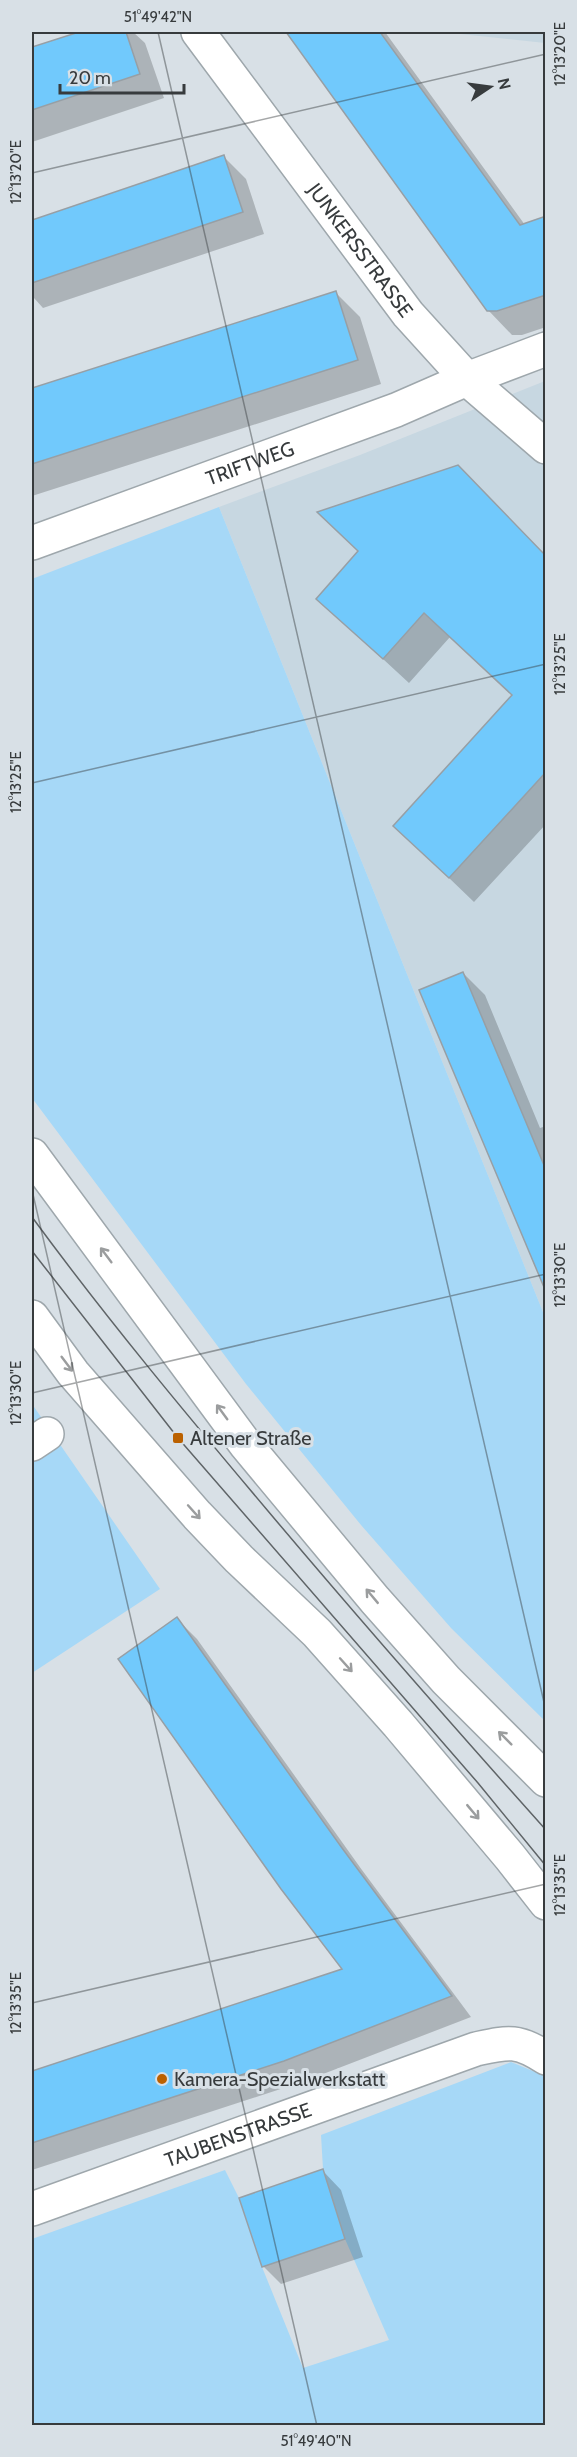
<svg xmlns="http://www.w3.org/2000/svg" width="577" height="2457" font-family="Cabin,sans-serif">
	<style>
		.built { fill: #c7d7e1 }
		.green { fill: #a6d8f7 }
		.shadow { fill: #0003 }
		.building { fill: #71c9fc; stroke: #979fa5; stroke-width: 1.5 }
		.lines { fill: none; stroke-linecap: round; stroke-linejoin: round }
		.minor-casing { stroke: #9ea7ac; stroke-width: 36 }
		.major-casing { stroke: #9ea7ac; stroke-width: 36 }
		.minor { stroke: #fff; stroke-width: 33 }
		.major { stroke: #fff; stroke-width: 33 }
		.tram { stroke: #5f6467; stroke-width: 1.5 }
		.oneway { stroke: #9b9d9e }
		.ticks { fill: none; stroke: #373b3d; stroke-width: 1.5; stroke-opacity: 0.45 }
		.poi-dot { fill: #bb6100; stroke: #d8e0e6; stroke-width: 2 }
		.labels { text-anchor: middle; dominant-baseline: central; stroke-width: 6; stroke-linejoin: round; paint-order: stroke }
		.street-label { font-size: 20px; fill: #373b3d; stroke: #d8e0e6 }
		.poi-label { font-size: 20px; fill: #373b3d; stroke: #d8e0e6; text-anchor: start }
		.neatline { fill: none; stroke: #373b3d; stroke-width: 2 }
		.ticks-label { font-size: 15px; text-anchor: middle; fill: #373b3d }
	</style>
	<rect width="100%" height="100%" fill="#d8e0e6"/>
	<path class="built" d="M451,32H545V43L451,33Z
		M545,381V1317L219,507L360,455Z"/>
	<path class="green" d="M219,507L545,1317V1721L451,1628L361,1525L246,1384L32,1098V579Z
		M32,1404L160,1589L32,1673Z
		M511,2062L545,2076V2425L32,2426V2239L225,2170L239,2198L262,2267L303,2368L389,2340L345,2239L323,2169L321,2135Z"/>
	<path class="shadow" d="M84,32H133L145,43L164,98L32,142V49Z
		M287,32H385L525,225L546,218V327L522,335H512L488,310Z
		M224,157L246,179L264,234L43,308L34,298L32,299V222Z
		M336,293L360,317L381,384L32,496V390Z
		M546,557V824L474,902L395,826L513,696L450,637L409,683L318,599Z
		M463,973L485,995L540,1128L546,1126V1279Z
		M177,1619L197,1639L362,1870L471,2017L305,2081L32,2170V2072L344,1970Z
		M323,2171L341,2190L363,2257L281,2284L263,2266Z"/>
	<path class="building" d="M79,32H126L140,74L32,110V47Z
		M286,32H380L520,225L546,216V295L497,311H487Z
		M224,155L243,212L32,283V220Z
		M336,291L358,360L32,464V388Z
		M458,465L546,556V772L449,878L393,826L512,695L424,613L383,659L316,599L358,551L317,512Z
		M463,972L546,1170V1292L419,990Z
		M177,1617L342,1848L452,1996L284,2061L32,2143V2071L342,1969L281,1889L118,1659Z
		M323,2169L345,2239L262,2267L239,2198Z"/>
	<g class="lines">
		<defs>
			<g id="minor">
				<path id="s1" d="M198,32L408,314L467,379L546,447"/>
				<path id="s2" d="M32,543L396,410L467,379L546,349"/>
				<path d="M32,1444L47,1434"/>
				<path id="s3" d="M32,2209L476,2049C508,2042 517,2039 546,2058"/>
			</g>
			<path id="major" d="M32,1155L246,1445L375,1600L446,1680L546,1780
				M32,1317L73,1373L197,1515L239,1559L317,1633L398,1724L510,1857L546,1903"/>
		</defs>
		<use href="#minor" class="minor-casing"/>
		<use href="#major" class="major-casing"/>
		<use href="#minor" class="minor"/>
		<use href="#major" class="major"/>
		<path class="tram" d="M32,1217C106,1318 187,1415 268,1511C359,1619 452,1725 546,1830
			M32,1251L178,1438L478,1783L546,1866"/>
	</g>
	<defs><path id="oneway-shaft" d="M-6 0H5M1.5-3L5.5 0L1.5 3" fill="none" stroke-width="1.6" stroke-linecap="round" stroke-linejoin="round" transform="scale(1.5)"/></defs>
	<g class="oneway">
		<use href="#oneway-shaft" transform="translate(106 1255) rotate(-127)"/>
		<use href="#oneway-shaft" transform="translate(67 1364) rotate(53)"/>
		<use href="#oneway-shaft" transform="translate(222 1412) rotate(-126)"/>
		<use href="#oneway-shaft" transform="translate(194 1512) rotate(48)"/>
		<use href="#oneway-shaft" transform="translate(372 1596) rotate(-130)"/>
		<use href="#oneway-shaft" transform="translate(346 1665) rotate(48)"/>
		<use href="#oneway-shaft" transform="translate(505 1738) rotate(-135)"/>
		<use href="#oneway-shaft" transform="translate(473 1812) rotate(50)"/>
	</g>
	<path class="ticks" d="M158,32L546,1711M32,173L546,54M32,783L546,664M32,1190L317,2426M32,1393L546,1274M32,2003L546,1884"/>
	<g class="poi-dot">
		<rect x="172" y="1432" width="12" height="12" rx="3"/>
		<circle cx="162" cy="2079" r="6"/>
	</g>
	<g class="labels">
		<g class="street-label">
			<text stroke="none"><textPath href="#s1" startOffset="272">JUNKERSSTRASSE</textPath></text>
			<text stroke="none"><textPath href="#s2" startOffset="232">TRIFTWEG</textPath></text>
			<text stroke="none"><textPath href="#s3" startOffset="219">TAUBENSTRASSE</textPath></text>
		</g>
		<g class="poi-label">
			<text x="190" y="1438">Altener Straße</text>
			<text x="174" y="2079">Kamera-Spezialwerkstatt</text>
		</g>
	</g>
	<rect width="577" height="2457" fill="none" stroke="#d8e0e6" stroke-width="66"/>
	<g transform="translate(490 87) rotate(77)" stroke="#d8e0e6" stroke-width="4.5" paint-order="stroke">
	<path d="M0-4.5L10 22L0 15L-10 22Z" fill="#373b3d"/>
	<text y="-9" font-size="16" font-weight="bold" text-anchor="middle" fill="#373b3d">N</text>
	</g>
	<path d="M60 84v9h124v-9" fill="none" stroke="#373b3d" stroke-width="3"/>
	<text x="69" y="84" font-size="18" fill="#373b3d" stroke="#d8e0e6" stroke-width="4.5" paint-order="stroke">20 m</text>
	<rect x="33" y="33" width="511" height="2391" class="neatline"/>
	<g class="ticks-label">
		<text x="158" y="22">51°49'42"N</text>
		<text transform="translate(560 54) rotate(-90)" y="5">12°13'20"E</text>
		<text transform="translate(16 172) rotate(-90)" y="5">12°13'20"E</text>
		<text transform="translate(560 664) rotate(-90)" y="5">12°13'25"E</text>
		<text transform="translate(16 782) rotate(-90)" y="5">12°13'25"E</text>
		<text transform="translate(560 1275) rotate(-90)" y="5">12°13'30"E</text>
		<text transform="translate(16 1393) rotate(-90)" y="5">12°13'30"E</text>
		<text transform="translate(560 1885) rotate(-90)" y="5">12°13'35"E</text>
		<text transform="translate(16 2003) rotate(-90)" y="5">12°13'35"E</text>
		<text x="316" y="2446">51°49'40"N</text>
	</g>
</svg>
